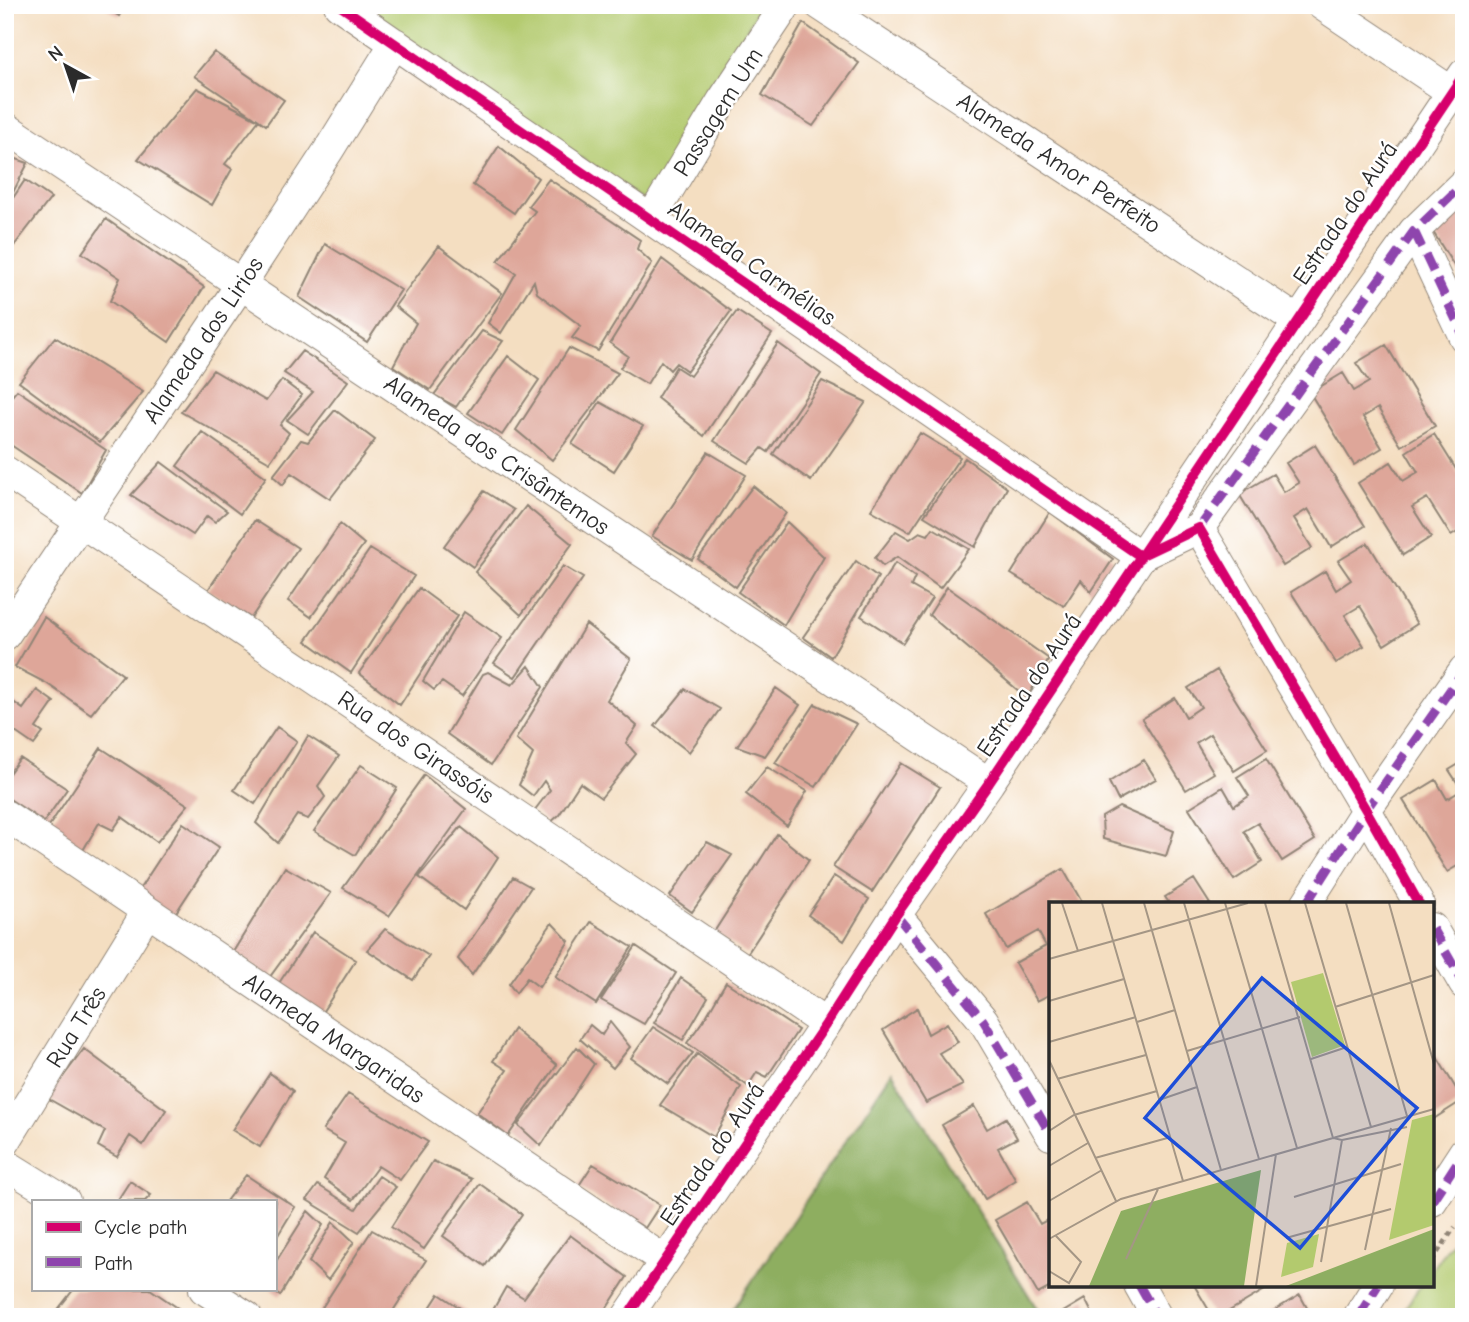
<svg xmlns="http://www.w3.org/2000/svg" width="1469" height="1322" font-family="'Comic Neue',sans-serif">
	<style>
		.green { fill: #b3ca6e; stroke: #6f7a4c; stroke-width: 2 }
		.forest { fill: #8eae61; stroke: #5c6c46; stroke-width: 2 }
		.building { fill: #dea699 }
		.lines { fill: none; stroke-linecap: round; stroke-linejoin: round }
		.street-casing { stroke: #908476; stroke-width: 32 }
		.path { stroke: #908476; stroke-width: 4.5; stroke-dasharray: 5 5; stroke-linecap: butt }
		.street { stroke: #fff; stroke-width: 30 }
		.quiet { stroke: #8e44ad; stroke-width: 9; stroke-dasharray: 18 9; stroke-linecap: butt }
		.cycleway-casing { stroke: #fff; stroke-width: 15 }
		.cycleway { stroke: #d6006c; stroke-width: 10 }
		.labels { text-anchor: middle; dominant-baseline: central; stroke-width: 5; stroke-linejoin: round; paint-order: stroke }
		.street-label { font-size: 24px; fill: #2b2b2b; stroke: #fff }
		.inset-road { fill: none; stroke: #a49685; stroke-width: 2 }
		.view { fill: #1d4ed8; fill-opacity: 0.15; stroke: #1d4ed8; stroke-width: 3.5 }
		.inset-edge { fill: none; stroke: #2b2b2b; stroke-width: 3.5 }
	</style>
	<rect width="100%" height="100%" fill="#fff"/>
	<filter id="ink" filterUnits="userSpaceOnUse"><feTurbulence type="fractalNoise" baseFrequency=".0143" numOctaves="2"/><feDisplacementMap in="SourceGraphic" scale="14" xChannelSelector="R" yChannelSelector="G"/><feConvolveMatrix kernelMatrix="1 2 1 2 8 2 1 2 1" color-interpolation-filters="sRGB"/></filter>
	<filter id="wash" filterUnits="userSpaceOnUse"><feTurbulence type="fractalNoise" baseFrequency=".00686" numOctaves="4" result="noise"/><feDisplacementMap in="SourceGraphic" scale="28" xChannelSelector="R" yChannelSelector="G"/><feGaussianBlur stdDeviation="1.57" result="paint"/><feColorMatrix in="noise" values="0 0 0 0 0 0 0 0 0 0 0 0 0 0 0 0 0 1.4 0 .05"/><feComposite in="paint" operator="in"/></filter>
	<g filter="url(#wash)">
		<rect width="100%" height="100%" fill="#f4dec1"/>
		<path class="green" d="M356,5H761L647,203Z
			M1464,1223V1317H1399L1421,1285H1432V1269Z"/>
		<path class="forest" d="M892,1072L1042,1317H728Z"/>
		<g id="blocks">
			<path class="building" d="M102,5H125L119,16Z
				M803,23L859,63L813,126L762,95Z
				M214,52L284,100L266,125L259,120L225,164L232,169L212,205L138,159L197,88L259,120L194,76Z
				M499,146L538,178L514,213L473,185Z
				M5,155L28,163L5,208Z
				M549,179L640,240L637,249L652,263L598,351L572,338L581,326L537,293L534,281L501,333L488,323L516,273L498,261L535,211L528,206Z
				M25,180L51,198L13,247L5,240V210Z
				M1463,206L1464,208V282L1430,227Z
				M106,219L204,287L169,342L110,301L120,278L82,253Z
				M325,244L401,290L367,342L299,297Z
				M439,246L502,293L430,390L393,366L416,323L395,306Z
				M662,259L731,311L687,371L676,363L670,370L661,361L647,384L620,368L628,356L610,343Z
				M737,311L772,334L704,436L657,398L676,367L690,376Z
				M482,331L503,341L456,407L434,395Z
				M55,337L143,392L100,442L19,382Z
				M778,343L821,374L768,452L762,448L749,463L714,441Z
				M1386,345L1435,426L1401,446L1378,408L1363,417L1382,448L1354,465L1310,393L1343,373L1354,391L1369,382L1356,363Z
				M569,348L618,373L552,460L516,430Z
				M302,351L348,381L308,434L287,420L313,392L284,373Z
				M508,356L539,380L502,435L468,413Z
				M213,370L266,401L282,380L302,395L280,425L289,433L270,462L181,412Z
				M822,381L866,402L811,481L773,454Z
				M17,390L106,450L82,493L5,441V404Z
				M600,402L643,426L614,471L572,444Z
				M335,410L375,440L330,499L291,473L283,485L273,476L301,440L308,442Z
				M202,432L266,477L240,514L177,466Z
				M920,433L960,457L910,532L871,510Z
				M1434,434L1464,482V528L1451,536L1427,498L1412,507L1431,537L1403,555L1358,483L1391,462L1403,481L1418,472L1406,452Z
				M1315,445L1365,526L1331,547L1308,509L1294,518L1312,548L1283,566L1239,494L1273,474L1284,492L1299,483L1286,463Z
				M708,452L746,475L692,560L652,536Z
				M965,458L1007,488L975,547L924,516Z
				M161,462L227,511L215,522L207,516L193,535L131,495Z
				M753,486L786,513L736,587L698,559Z
				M484,491L514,510L473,567L444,546Z
				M526,506L572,544L521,615L475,572Z
				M1050,512L1113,559L1091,592L1081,580L1064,606L1011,574Z
				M255,520L298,548L251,618L208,590Z
				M787,522L824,557L784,625L738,592Z
				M340,524L364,544L311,617L288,601Z
				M933,528L969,549L940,588L897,557L883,566L875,558L896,531L910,539L920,532L928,535Z
				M1368,543L1417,624L1384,645L1360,606L1345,615L1364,646L1336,663L1291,592L1325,571L1336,590L1351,580L1338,561Z
				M370,549L414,576L351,673L306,641Z
				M856,561L878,577L831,657L803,637Z
				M895,563L915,577L911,586L932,598L903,643L861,616Z
				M563,566L583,578L515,677L494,663Z
				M947,587L1049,659L1027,698L929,615Z
				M419,588L457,616L400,705L359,673Z
				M464,612L502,638L462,696L442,682L434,690L423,681Z
				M44,617L123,675L91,714L46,683L15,667Z
				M586,624L631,659L607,700L637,726L626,743L636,754L601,798L580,783L559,815L549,824L534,811L550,790L544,781L533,796L519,785L533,754L516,739Z
				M529,666L543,687L491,765L447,734L483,674L488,672L512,685Z
				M1217,670L1267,750L1234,771L1210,734L1196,743L1214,773L1186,790L1142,719L1175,698L1186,717L1201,707L1188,688Z
				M776,688L800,705L765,756L737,746Z
				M685,689L720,709L689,752L655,726Z
				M37,690L54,702L36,728L43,733L34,745L5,725V711L12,701L23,709Z
				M815,704L857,724L816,787L775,763Z
				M277,727L297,741L255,804L234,790Z
				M308,736L339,756L318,786L325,797L308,819L297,815L278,843L256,823Z
				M101,748L188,805L157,842L122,817L113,830L99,823L82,852L47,829Z
				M20,758L67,789L44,822L5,796V779Z
				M1266,759L1315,840L1282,861L1258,823L1244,831L1262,862L1234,880L1189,808L1223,787L1234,806L1249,796L1237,777Z
				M1144,760L1156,779L1118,800L1109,782Z
				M1464,761V820L1456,825L1464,837V862L1447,872L1403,800L1436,780L1447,799L1462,790L1449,770Z
				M901,763L940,787L872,892L833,867Z
				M361,765L397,788L355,855L314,831Z
				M767,767L807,791L787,826L746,794Z
				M424,775L466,809L389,916L343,888Z
				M1119,807L1174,831L1166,856L1103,839L1102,817Z
				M183,823L219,847L173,917L137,893Z
				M461,827L498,857L464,910L419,877Z
				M777,834L809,860L747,954L714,932Z
				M707,842L732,855L692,912L670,896Z
				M285,867L331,893L269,978L233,952Z
				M1063,869L1083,904H1051V994L1037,1001L1015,963L1046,946L1038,931L1006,949L986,914Z
				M834,876L869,899L844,941L808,915Z
				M513,877L531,887L472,975L458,959Z
				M1194,879L1210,904H1170L1165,897Z
				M591,922L632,947L596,1004L555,977Z
				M552,923L569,941L539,987L527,978L516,993L509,984Z
				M385,929L429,956L413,980L367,950Z
				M313,932L356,960L321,1014L279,983Z
				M636,946L676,973L644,1024L601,1000Z
				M681,978L708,997L683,1040L654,1023Z
				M726,982L798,1030L767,1077L757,1072L748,1086L687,1043L707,1015Z
				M917,1008L928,1034L947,1023L958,1042L939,1053L963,1085L926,1103L883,1030Z
				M610,1022L630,1047L613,1068L580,1039L590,1025L602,1035Z
				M653,1027L693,1053L668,1084L631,1058Z
				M514,1029L557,1065L508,1136L477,1113L507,1070L493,1061Z
				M577,1047L594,1064L541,1146L518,1125Z
				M84,1049L166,1110L143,1145L130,1136L117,1157L98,1146L105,1131L47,1098Z
				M1432,1049L1463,1100L1432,1120Z
				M697,1054L741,1087L714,1137L660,1105Z
				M270,1073L293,1091L260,1147L232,1130Z
				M348,1094L428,1142L400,1180L378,1166L353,1200L324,1179L345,1143L323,1130Z
				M974,1106L987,1129L1006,1118L1017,1138L998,1148L1016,1180L985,1199L942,1125Z
				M433,1161L472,1179L424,1249L391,1227Z
				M593,1164L660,1205L645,1228L578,1187Z
				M246,1175L295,1207L275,1240V1201H226Z
				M379,1176L396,1187L359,1232L307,1200L318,1185L356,1209Z
				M130,1181L151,1195L145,1201H117Z
				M480,1184L522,1214L485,1266L443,1236Z
				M1027,1202L1040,1224L1051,1218V1287L1038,1294L995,1220Z
				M308,1211L323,1225L280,1296L270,1289H275V1263Z
				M333,1222L354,1242L328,1280L309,1262Z
				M372,1230L426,1260L389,1317H316Z
				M570,1235L627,1277L601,1317H489L506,1287L524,1298Z
				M1194,1285H1273L1219,1317H1213Z
				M74,1289H150L191,1317H52Z
				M439,1294L474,1317H424Z
				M1300,1295L1312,1317H1263Z
				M1085,1299L1094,1317H1055Z"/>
		</g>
	</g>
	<g filter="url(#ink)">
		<use href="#blocks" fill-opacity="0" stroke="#908476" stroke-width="2"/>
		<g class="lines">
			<defs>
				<path id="street" d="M339,5L1140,556L1199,528L1366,810L1419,904
					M820,5L1298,321
					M1322,5L1452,92
					M5,127L989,783
					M651,219L722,101L786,5
					M1414,231L1464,337
					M5,471L826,1024
					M1199,528L1414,231L1464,183
					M5,635L241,284L328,151L395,43
					M5,815L664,1260
					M1306,904L1366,810L1464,670
					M896,915L983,1020L1051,1135
					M1432,928L1464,984
					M5,1142L147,912
					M5,1164L65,1201
					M1432,1201L1464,1152
					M1139,1285L1157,1317
					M204,1289L247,1317
					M627,1317L826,1024L896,915L989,783L1464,74
					M1358,1317L1378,1285"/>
			</defs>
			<use href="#street" class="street-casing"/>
			<path class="path" d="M1432,1261L1455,1227"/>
			<use href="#street" class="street"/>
			<path class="quiet" d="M1414,231L1464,337
				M1199,528L1414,231L1464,183
				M1306,904L1366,810L1464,670
				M896,915L983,1020L1051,1135
				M1432,928L1464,984
				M1432,1201L1464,1152
				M1139,1285L1157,1317
				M1358,1317L1378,1285"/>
			<defs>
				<path id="cycleway" d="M339,5L1140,556L1199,528L1366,810L1419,904
					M627,1317L826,1024L896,915L989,783L1464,74"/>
			</defs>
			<use href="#cycleway" class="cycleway-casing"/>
			<use href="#cycleway" class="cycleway"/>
		</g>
	</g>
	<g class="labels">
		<g class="street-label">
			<text transform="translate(718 112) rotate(-58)">Passagem Um</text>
			<text transform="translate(1059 163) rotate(33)">Alameda Amor Perfeito</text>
			<text transform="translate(1345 213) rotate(-56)">Estrada do Aurá</text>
			<text transform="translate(752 263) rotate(35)">Alameda Carmélias</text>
			<text transform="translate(203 340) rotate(-56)">Alameda dos Lirios</text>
			<text transform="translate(497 455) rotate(34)">Alameda dos Crisântemos</text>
			<text transform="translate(1029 685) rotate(-56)">Estrada do Aurá</text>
			<text transform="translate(416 747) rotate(34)">Rua dos Girassóis</text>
			<text transform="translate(76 1027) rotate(-58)">Rua Três</text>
			<text transform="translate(334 1038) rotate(34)">Alameda Margaridas</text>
			<text transform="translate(712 1154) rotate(-56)">Estrada do Aurá</text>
		</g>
	</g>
	<g transform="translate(1049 902)">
		<rect width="385" height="385" fill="#f4dec1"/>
		<path d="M274,71L296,143L263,155L242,80ZM385,212V323L340,338L363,218ZM270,332L264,365L232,375L238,341Z" fill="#b3ca6e"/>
		<path d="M212,268L195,384H40L72,309ZM385,327V384H237Z" fill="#8eae61"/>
		<path class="inset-road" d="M13,1L29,49M53,1L134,279M95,1L172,268M135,1L210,257M176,1L248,246M216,1L284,236L293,238L272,360M256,1L322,225M297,1L358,214M340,1L385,162M0,57L199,1M0,99L75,77M286,105L385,73M88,120L126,108M0,140L87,115M138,149L251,115M262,157L298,145M0,158L67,299M8,177L97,153M110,198L148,185M0,229L25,213L108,189M293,238L358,225M46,256L122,235M0,264L39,241M245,295L352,262M0,299L53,268M237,336L342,307M0,337L72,297L385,207M316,348L342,226M77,357L109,287M0,369L20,381L32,360L7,334M207,384L227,252"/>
		<path class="view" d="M213,76L368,206L251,346L96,216Z"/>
		<rect width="385" height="385" class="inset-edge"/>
	</g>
	<rect width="1469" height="1322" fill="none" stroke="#fff" stroke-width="28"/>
	<rect x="32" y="1200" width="245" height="91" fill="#ffffff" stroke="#aaaaaa" stroke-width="2"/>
	<rect x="46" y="1222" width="35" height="10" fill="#d6006c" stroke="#aaaaaa" stroke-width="2"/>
	<text x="94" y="1234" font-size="21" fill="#2b2b2b">Cycle path</text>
	<rect x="46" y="1257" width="35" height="10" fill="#8e44ad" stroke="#aaaaaa" stroke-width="2"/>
	<text x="94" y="1270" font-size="21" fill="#2b2b2b">Path</text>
	<g transform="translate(66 66) rotate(320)" stroke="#ffffff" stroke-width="5" paint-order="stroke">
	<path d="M0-5L12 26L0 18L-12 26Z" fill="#2b2b2b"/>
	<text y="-10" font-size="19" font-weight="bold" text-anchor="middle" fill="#2b2b2b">N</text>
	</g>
</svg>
